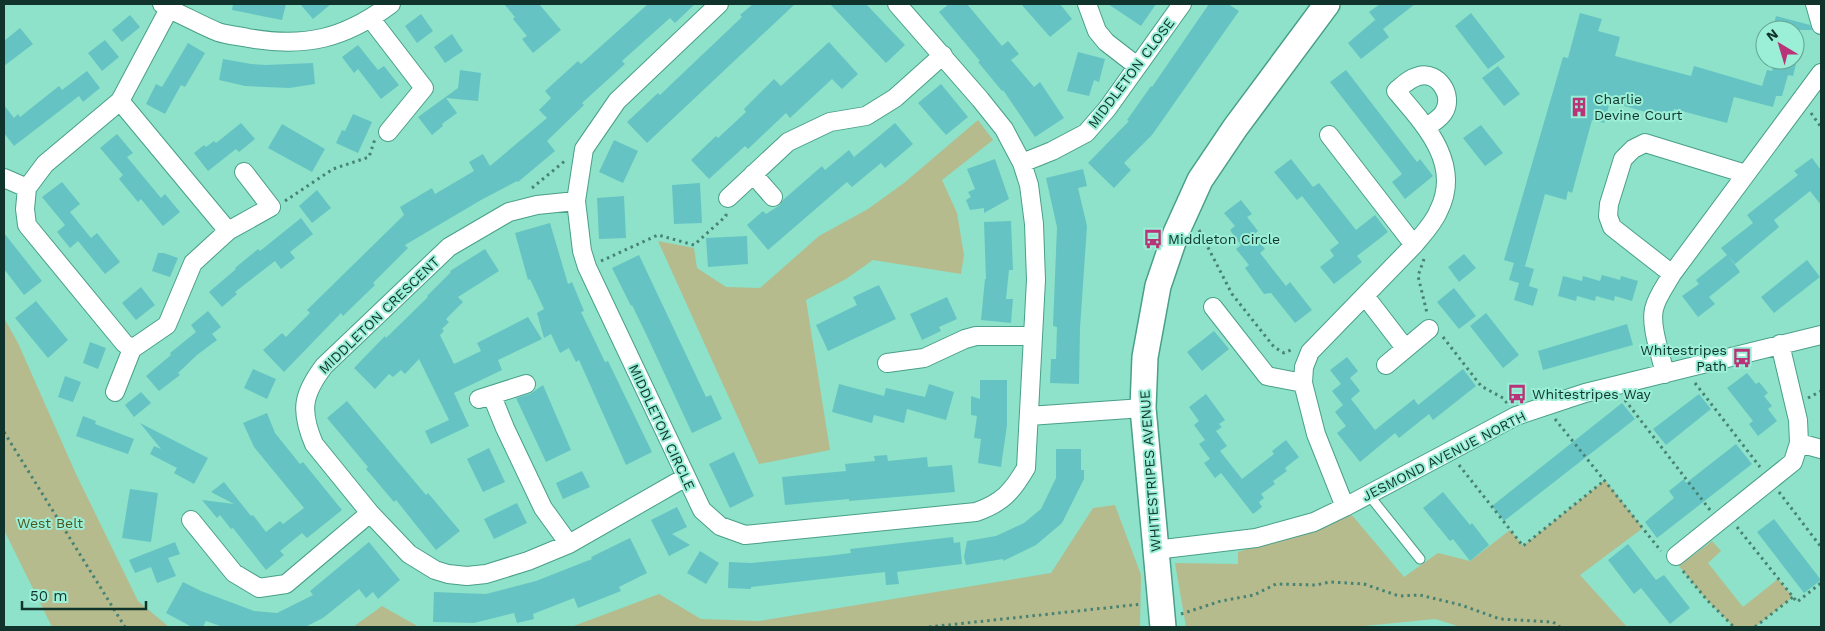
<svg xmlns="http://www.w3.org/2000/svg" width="1825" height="631" font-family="'Work Sans',sans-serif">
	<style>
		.green { fill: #b5bb8d }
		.building { fill: #65c4c3 }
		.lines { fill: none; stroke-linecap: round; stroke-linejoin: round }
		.lane-casing { stroke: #499f88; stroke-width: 11 }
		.street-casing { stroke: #499f88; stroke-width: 20 }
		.secondary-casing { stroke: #499f88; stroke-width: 28 }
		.path { stroke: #488272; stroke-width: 3; stroke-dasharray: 2.5 4; stroke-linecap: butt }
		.lane { stroke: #fff; stroke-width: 9 }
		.street { stroke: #fff; stroke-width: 18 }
		.secondary { stroke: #fff; stroke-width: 25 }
		.labels { text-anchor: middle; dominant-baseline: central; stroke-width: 4; stroke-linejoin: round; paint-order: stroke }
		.street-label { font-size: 14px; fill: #10342b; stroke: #9aefd6 }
		.poi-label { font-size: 14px; fill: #10342b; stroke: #9aefd6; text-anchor: start }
		.park-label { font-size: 14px; fill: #4f541c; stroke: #9aefd6 }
	</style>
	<rect width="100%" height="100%" fill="#8de2c9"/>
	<path class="green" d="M978,120L993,140L942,180L957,213L964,255L961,274L873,260L846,279L806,300L830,450L759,464L658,241L694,248L697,268L726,287L760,288L819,236L868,209L904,183Z
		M4,318L18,343L76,474L138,601L169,627H52L4,530Z
		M1605,480L1643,528L1580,575L1627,627H1461L1435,619L1354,627H1186L1175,563L1238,564V552L1351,514L1404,577L1438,553L1470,561L1510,530L1523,546Z
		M1115,505L1141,575L1140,627H571L659,594L701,619L759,621L1051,573L1093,508Z
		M1712,541L1721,551L1708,563L1743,607L1778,579L1793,597L1755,627H1734L1707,600L1679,566Z
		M382,606L419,627H353Z"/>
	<path class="building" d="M233,4H286L282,20L232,10Z
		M300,4H331L313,19Z
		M504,4H539L561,30L533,53L522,39L527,36L513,19L515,17Z
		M648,4H695L675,23L670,18L622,61L625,64L582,103L584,105L547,141L555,151L518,182L517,181L481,200L405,245L408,248L373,283L375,285L343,316L341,313L284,372L263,350L282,333L286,337L310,313L307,310L404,215L400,207L432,188L435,194L474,171L469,162L483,154L490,166L547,118L539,110L551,98L545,91L578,61L581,64Z
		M753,4H795L647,143L627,122L658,93L660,95L683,73L742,17L740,15Z
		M830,4H866L905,45L886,63Z
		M949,4H967L1002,46L1008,41L1019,54L1011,60L1034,87L1040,82L1064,118L1035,137L1003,90L1002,91L978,62L980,61L939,12Z
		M1021,4H1060L1072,19L1050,37Z
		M1108,4H1156L1141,26Z
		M1209,4H1228L1239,11L1152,135L1124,163L1131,170L1114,188L1088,163L1129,121L1127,120L1151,86L1152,87Z
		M1380,4H1415L1383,29L1389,37L1361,59L1348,43L1375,20L1377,22L1369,12Z
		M1471,13L1505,57L1488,69L1455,26Z
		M1580,13L1602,19L1598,31L1620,37L1615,56L1691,76L1694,66L1762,86L1767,70L1772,71L1775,60H1797L1793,76L1788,75L1782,96H1776L1773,107L1734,97L1727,123L1674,109L1671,119L1610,102L1604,123L1592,120L1572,193L1568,191L1566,200L1545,194L1525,266L1518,264L1534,269L1529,286L1538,289L1533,306L1514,300L1519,283L1509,280L1514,263L1504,260L1563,57L1568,58Z
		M421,14L433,31L417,43L405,26Z
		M130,15L140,27L122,42L112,30Z
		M1776,16L1810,25L1812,30H1772Z
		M20,28L33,44L4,66V41Z
		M452,34L463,51L445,63L434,47Z
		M105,40L119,57L102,71L88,53Z
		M829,42L858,74L842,89L832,79L790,118L786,113L748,149L745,146L709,179L691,160L716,136L718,138L746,112L744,109L774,79L781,86Z
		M188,43L205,53L185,87L181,85L165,114L146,104L156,84L162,87Z
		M358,45L378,70L384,66L399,85L381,99L358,69L354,73L342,57Z
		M1078,52L1105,59L1099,82L1094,80L1089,96L1067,91Z
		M223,59L251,64L266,65L313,63L315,84L289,88L245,86L219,80Z
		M1498,66L1520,94L1504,106L1482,78Z
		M460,70L481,73L478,101L446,98L457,113L442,124L443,126L432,135L418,117L458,88Z
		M1346,70L1417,162L1420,159L1433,176L1405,199L1392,182L1402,174L1330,82Z
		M87,71L100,88L83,102L79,96L14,146L4,133V105L14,118L18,114L20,117L59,86L62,90Z
		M941,84L968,117L946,135L918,103Z
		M353,114L372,122L358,153L336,143L342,130L345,131Z
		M241,123L255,139L239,152L236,149L208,171L194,153L204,145L206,147L214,141L216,143Z
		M895,123L913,144L885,168L881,163L852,187L847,182L768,250L747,225L763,211L766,214L780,205L783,200L822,166L825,170L849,150L854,157Z
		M282,124L325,149L312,172L268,148Z
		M1481,125L1503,153L1485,166L1463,138Z
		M117,134L133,153L127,157L161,198L165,194L180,212L163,226L141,199L138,202L119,179L123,175L100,148Z
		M614,140L638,151L623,183L599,172Z
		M1812,158L1821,170V205L1810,191L1774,220L1779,227L1735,264L1728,255L1740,272L1709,297L1715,304L1698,317L1682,296L1699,284L1696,280L1727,255L1721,248L1753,223L1747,215L1798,175L1794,171Z
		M995,159L1009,199L984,213V208L970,210L966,200L971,197L968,192L975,189L967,169Z
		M1291,159L1313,187L1319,183L1356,230L1375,215L1388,232L1357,256L1362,262L1334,284L1320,267L1334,256L1330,250L1339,243L1302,196L1297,200L1274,172Z
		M1083,169L1087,186L1078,188L1087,226L1080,328L1079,384L1050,383L1051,359H1056L1057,327L1053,326L1057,227L1046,178Z
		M62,182L80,204L70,212L91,238L97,233L120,262L105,274L78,241L70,248L57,232L65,225L42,197Z
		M700,183L702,223L674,224L672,185Z
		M317,190L331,208L312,223L299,206Z
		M624,196L626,238L599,239L597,198Z
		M1241,200L1252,214L1247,217L1258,231L1253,235L1265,249L1260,253L1286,286L1290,282L1312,310L1295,323L1271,293L1264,294L1245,268L1249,265L1236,249L1241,245L1230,230L1235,226L1224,213Z
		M301,218L313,234L290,252L295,258L281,269L275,261L235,292L237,294L222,307L209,292L236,269L235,268L258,249L260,251Z
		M1011,221L1013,270H1009L1006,299H1013L1011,323L981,320L985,279H986L984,222Z
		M550,223L568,284L572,282L584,311L581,312L605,362L608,361L652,452L626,465L579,360L576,362L569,348L560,353L551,334L544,338L537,313L544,309L530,279L528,280L515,233Z
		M4,233L42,281L24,295L4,269Z
		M747,236L748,264L708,267L706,238Z
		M485,249L499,271L458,297L463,302L446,319L449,322L442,329L444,331L440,335L454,364L481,351L477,343L528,317L542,339L498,360L502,370L454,393L469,426L431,444L425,431L449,420L419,359L405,374L401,370L393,377L389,374L375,389L354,368L385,336L386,338L428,297L427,296L451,272L450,271Z
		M158,253H164L178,258L170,277L152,271Z
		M1464,254L1476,268L1459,282L1448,267Z
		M639,255L706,397L711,395L722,419L692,433L647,336L632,305L631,306L612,268Z
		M1807,260L1820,277L1774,313L1761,297Z
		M1602,275L1620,280L1621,276L1638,281L1632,301L1615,296L1614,301L1596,296L1595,301L1577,296L1576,301L1558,296L1563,276L1582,281L1583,276L1600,281Z
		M879,285L896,319L828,351L816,325L857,305L853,297Z
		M141,287L155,305L136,320L122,303Z
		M1454,288L1476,316L1459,329L1437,302Z
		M947,297L957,319L939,327L941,331L922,340L910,314Z
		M36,301L68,340L48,358L15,318Z
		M208,311L221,327L212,334L217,340L197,355L178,373L180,375L159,391L146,376L171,355L170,353L196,332L191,325Z
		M1486,313L1519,355L1503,368L1470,326Z
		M1627,324L1633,345L1543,370L1538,351Z
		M1214,331L1229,349L1202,371L1187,352Z
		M90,342L106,348L98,369L83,363Z
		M1347,357L1358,371L1350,378L1360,391L1351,399L1375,430L1414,399L1418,405L1463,369L1476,386L1433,420L1429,414L1399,438L1395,433L1360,462L1337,433L1346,426L1335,412L1343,405L1332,391L1341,384L1330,370Z
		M253,369L276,379L267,399L244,388Z
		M1747,373L1756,384L1759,382L1768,393L1764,396L1772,406L1768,409L1777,421L1758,436L1749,424L1753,421L1727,388Z
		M65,376L81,382L73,402L58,397Z
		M980,380H1007V425L1001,467L978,463L981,439L974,438L977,416L971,415V396L980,399Z
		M839,384L884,396L886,388L925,397L929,384L954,392L946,420L907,409L904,423L874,415L872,423L832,412Z
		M543,385L571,450L546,462L516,398L530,394Z
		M141,392L151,403L134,417L125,405Z
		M1206,394L1225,420L1219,424L1222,427L1216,431L1227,446L1220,451L1242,479L1274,454L1272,451L1286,440L1299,457L1285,468L1287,471L1273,481L1275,484L1261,494L1264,498L1259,502L1262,507L1253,514L1221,473L1215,478L1204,463L1210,459L1199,444L1205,440L1194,425L1199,421L1189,407Z
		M1699,394L1711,409L1666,445L1653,429Z
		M347,401L426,495L428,493L460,531L436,550L396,500L394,502L366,469L368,467L327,418Z
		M1622,403L1635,419L1504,521L1492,506Z
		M267,413L275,433L300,464L303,462L342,510L307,538L302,533L280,551L284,555L266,570L233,528L231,529L220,515L217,518L202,500L234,504L211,492L224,482L251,516L253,515L266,532L280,521L283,524L304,508L254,447L243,423Z
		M83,416L96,421L95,424L134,439L128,454L76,436Z
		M140,423L208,458L194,484L174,473L177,468L150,454L154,446L161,449Z
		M1736,444L1752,464L1657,538L1645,522L1674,498L1669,491L1684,479L1686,483Z
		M489,448L505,482L483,492L467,459Z
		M1056,449H1081V470H1084V479L1062,523L1036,545L1003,561V559L966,565L964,557L967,541L996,536L1024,523L1041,509L1056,478Z
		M734,452L754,496L730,508L709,464Z
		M887,455L888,461L927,457L928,467L952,465L955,492L849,501V499L785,505L782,477L846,471L845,464L875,461L874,456Z
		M582,471L590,487L563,499L556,483Z
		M130,489L158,493L151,542L122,538Z
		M1443,492L1470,525L1472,523L1489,545L1470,561L1453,539L1450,541L1423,508Z
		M517,503L527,523L494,539L484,519Z
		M677,507L687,527L672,534L690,545L669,556L651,520Z
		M1774,519L1821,580L1804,593L1757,532Z
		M953,537L954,543L960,542L962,564L897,572L899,584L886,585L885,572L751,587V589L728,588L729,562L751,563L827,556L851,553L850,549Z
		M630,538L647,573L619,587L621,591L578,608L574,598L533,614L534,619L517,623L514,613L474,623L433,622L434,592L486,594L536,581L592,559L591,557Z
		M175,542L180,554L168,558L176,576L157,583L151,567L135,573L129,560Z
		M369,542L400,580L378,599L373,592L366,598L359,589L323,618L305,627H223L206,621L203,627H192L166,613L183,582L201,591L254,611L277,613L313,595L310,591Z
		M1628,544L1656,580L1664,575L1690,608L1670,624L1641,588L1634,594L1608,560Z
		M700,551L719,563L706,584L687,573Z"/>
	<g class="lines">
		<defs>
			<path id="lane" d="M1368,494L1420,559"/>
			<path id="street" d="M162,4L169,9C185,16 201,25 218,32C227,35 238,36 248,38C305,48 344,39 391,4
				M719,4L617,101L584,149L576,201L582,251L587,267L702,510L720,526L745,535L976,512C1002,503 1012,492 1026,468L1036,280L1034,224L1029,185L1022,163L1004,129L980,99L897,4
				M1087,4L1097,31L1106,42L1137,66
				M1815,4L1821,25
				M371,19L424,88L388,132
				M120,101L228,231L193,263L167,325L132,349L124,343L27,225L25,209L27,188L45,164L120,101L169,9
				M1329,135L1414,245
				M1022,163L1052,151L1086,133L1107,109L1182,4
				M753,174L773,197
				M4,178L27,188
				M728,198L788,142L830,122L866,116L895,98L943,55
				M576,201L537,205L509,212L449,247L324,366C302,395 300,411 314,444L370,513L409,554L435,570L448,574L467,576L486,574L528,561L569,544L686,477
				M228,231L271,207L244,172
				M1672,274L1612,227L1608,216L1609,204L1623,159L1633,149L1645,143L1746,174
				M1365,296L1405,348
				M1213,307L1267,376L1303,383
				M887,363L924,358L965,339L976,336H1033
				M1386,365L1429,329
				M1665,374C1661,356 1650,326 1654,309C1657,296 1666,285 1672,274L1821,73
				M115,392L132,349
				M492,396L505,428L543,508L569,544
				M479,399L526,384
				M1029,416L1143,408
				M1799,443L1821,449
				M1345,507L1316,434L1303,383L1304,367L1310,352L1414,245C1423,234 1434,223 1439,210C1462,163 1424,124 1396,91C1403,85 1410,78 1419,76C1438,71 1454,95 1444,112C1441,118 1432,123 1427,127
				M191,520L234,573L259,588L286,584L370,513
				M1155,550L1256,538L1314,522L1345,507L1516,416L1585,393L1821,335
				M1676,556L1793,462L1799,443L1798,420L1780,344"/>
			<path id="secondary" d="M1163,627L1143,408L1145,357L1158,286L1176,233L1200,180L1235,128L1327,4"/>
		</defs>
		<use href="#lane" class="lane-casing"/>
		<use href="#street" class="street-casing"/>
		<use href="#secondary" class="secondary-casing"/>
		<path class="path" d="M1811,113L1821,127
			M532,188L566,160
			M285,201L333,169L369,157L375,139
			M1199,230L1232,294L1274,347L1284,353L1293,349
			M1424,259L1418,276L1427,313
			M601,261L658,235L694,245L726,216V213
			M1443,337L1481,386L1503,398L1507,403
			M1695,383L1760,467
			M1808,398L1821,391
			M1625,400L1710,510
			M1555,419L1661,551
			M4,432L125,627
			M1459,465L1523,546L1605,480
			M1779,492L1821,547
			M1737,527L1797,602L1821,583
			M1683,571L1707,600L1734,627
			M1181,614L1221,601L1254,595L1276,584L1316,585L1330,582L1364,584L1399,596L1420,595L1461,605L1500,619L1553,622L1560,627
			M929,627L1142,604
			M1755,627L1793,597"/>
		<use href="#lane" class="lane"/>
		<use href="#street" class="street"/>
		<use href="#secondary" class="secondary"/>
	</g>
	<defs>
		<symbol id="building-bare" viewBox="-9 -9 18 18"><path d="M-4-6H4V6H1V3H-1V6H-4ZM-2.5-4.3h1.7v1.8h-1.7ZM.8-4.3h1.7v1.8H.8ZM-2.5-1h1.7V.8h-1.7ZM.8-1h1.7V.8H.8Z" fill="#b83377" stroke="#9aefd6" stroke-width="2.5" paint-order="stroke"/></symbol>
		<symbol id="bus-bare" viewBox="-9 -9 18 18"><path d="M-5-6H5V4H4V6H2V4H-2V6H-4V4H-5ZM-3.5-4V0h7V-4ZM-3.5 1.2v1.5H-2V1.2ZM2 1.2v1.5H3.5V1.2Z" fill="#b83377" stroke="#9aefd6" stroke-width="2.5" paint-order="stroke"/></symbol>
	</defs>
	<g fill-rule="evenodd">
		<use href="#building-bare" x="1565" y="93" width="28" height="28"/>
		<use href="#bus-bare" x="1139" y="225" width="28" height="28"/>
		<use href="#bus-bare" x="1728" y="344" width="28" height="28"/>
		<use href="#bus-bare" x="1503" y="380" width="28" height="28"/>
	</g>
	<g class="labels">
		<g class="street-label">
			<text transform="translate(1131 73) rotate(-53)">MIDDLETON CLOSE</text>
			<text transform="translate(379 315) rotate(-44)">MIDDLETON CRESCENT</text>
			<text transform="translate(662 427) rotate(65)">MIDDLETON CIRCLE</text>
			<text transform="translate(1444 456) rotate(-27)">JESMOND AVENUE NORTH</text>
			<text transform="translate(1150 471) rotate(-94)">WHITESTRIPES AVENUE</text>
		</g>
		<g class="poi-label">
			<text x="1594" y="99">Charlie<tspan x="1594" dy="16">Devine Court</tspan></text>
			<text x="1168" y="239">Middleton Circle</text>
			<text x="1727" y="350" text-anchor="end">Whitestripes<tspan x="1727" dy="16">Path</tspan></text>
			<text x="1532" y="394">Whitestripes Way</text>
		</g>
		<g class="park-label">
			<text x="50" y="523">West Belt</text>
		</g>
	</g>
	<rect width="1825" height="631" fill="none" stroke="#10342b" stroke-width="10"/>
	<g transform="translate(1780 45) rotate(322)"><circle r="24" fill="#9aefd6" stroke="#63a492"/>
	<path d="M0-4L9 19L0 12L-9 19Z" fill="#b83377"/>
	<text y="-8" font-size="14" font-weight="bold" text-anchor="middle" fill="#10342b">N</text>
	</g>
	<path d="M22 601v8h124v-8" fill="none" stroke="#10342b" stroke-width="2.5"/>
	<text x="30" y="601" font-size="15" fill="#10342b" stroke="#9aefd6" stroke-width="4" paint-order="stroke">50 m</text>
</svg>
